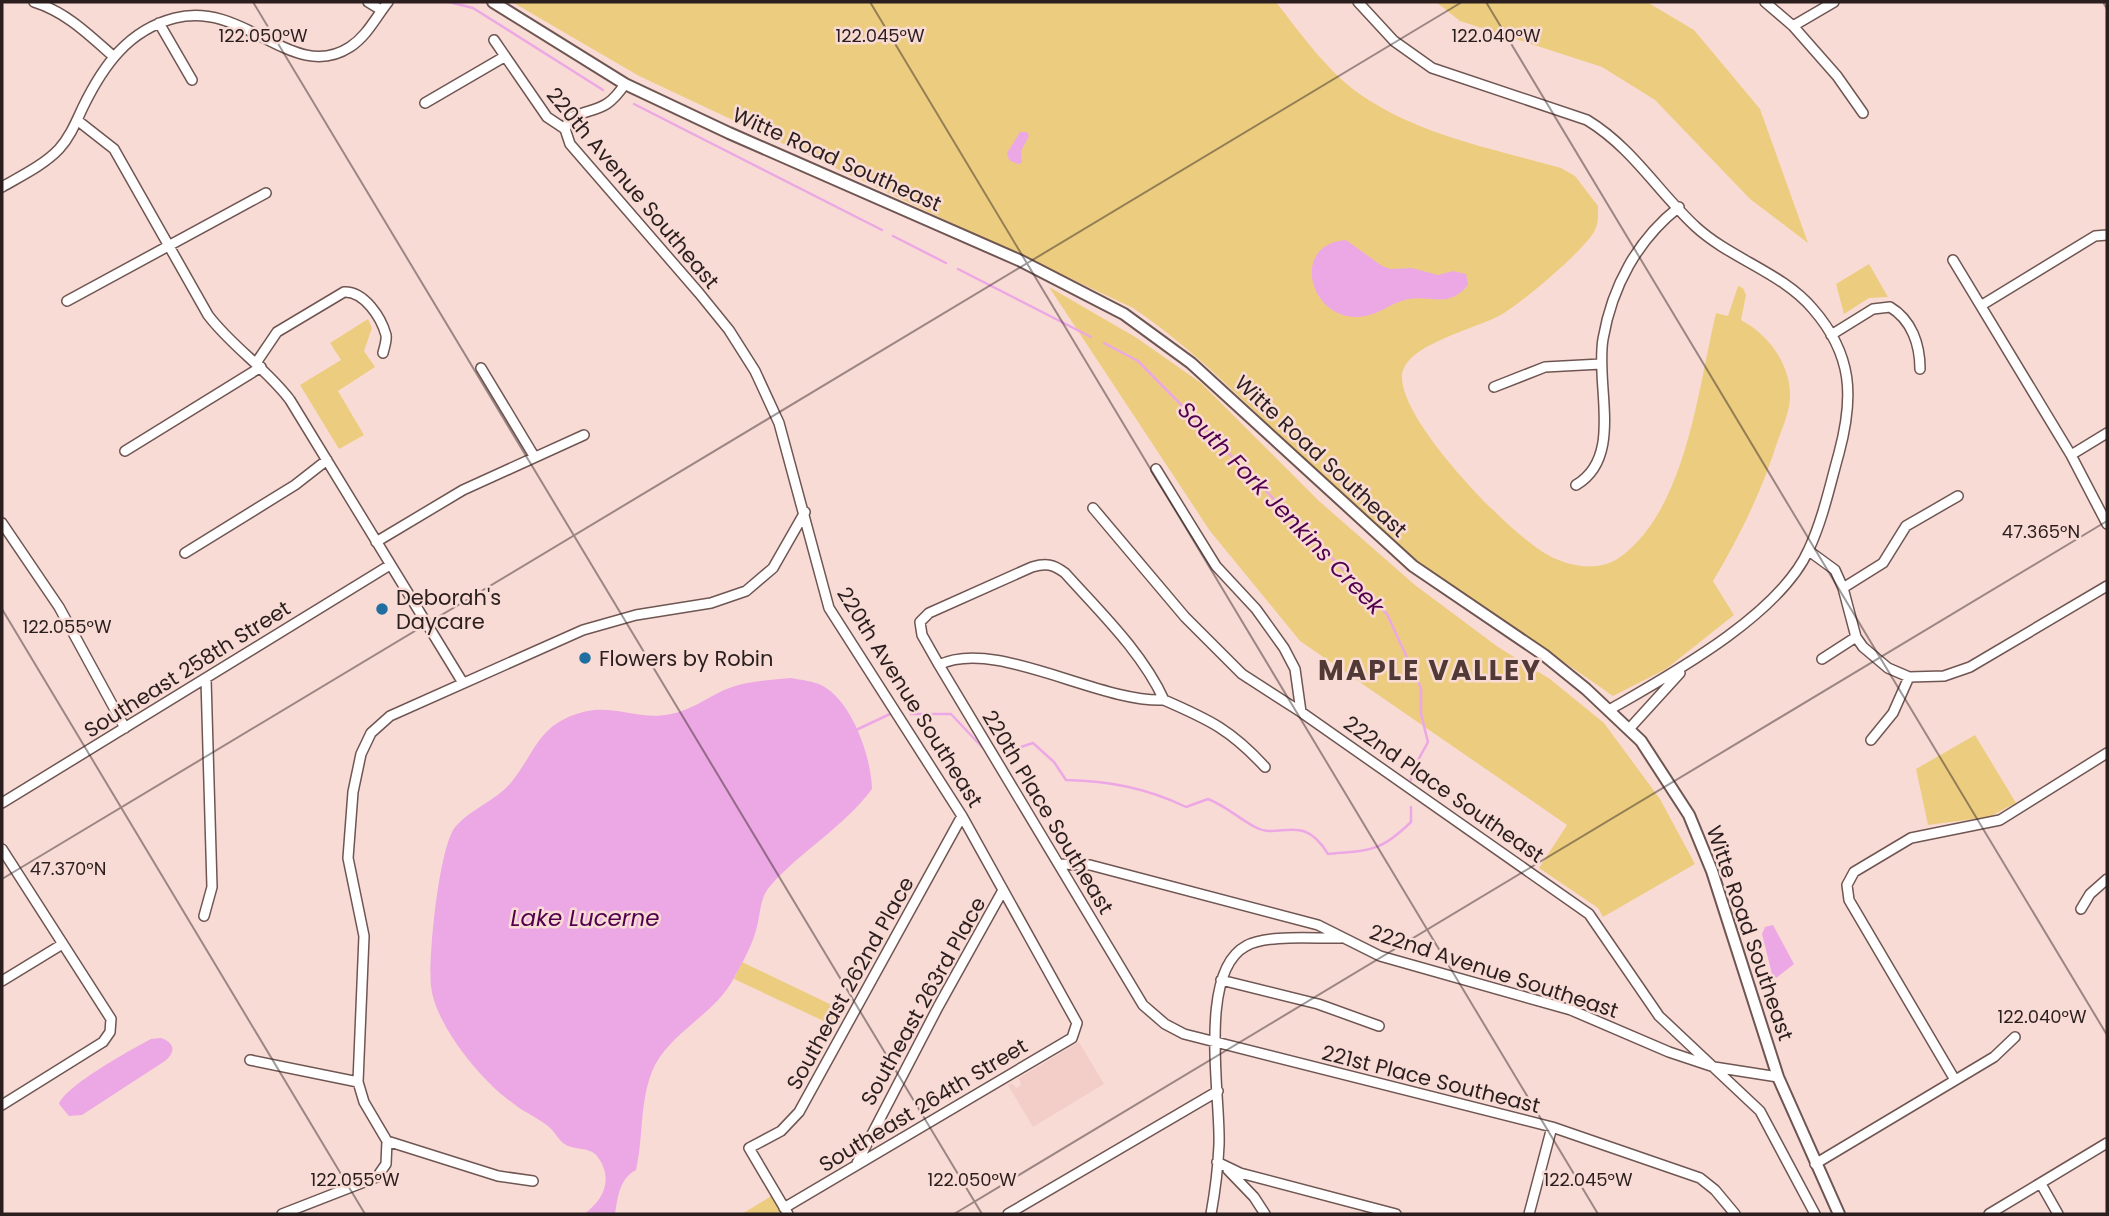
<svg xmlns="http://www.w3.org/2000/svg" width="2109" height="1216" font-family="Poppins,sans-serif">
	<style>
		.built { fill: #f3cdc7 }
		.green { fill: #eccd80 }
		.water { fill: #eca8e4 }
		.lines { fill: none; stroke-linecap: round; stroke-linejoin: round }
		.stream { stroke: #eca8e4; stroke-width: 2.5 }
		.minor-casing { stroke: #6f5652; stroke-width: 12 }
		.tertiary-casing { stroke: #6f5652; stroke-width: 14 }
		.minor { stroke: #fff; stroke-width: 9 }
		.tertiary { stroke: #fff; stroke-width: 10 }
		.ticks { fill: none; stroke: #2a1f1e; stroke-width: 2; stroke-opacity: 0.45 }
		.poi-dot { fill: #206ea0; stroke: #f9dbd6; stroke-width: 2.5 }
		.labels { text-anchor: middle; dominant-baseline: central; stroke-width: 5; stroke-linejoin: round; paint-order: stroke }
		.street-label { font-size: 21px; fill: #2a1f1e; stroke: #f9dbd6 }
		.poi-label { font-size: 21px; fill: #2a1f1e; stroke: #f9dbd6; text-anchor: start }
		.water-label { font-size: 23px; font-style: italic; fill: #52004e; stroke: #f9dbd6 }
		.district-label { font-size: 28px; font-weight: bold; letter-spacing: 2px; fill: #513a36; stroke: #f9dbd6 }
		.ticks-label { font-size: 18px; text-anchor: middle; fill: #2a1f1e; stroke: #f9dbd6; stroke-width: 5; stroke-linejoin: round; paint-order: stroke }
	</style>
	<rect width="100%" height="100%" fill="#f9dbd6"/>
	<path class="built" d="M1079,1042L1104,1084L1033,1127L1008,1085L1011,1083L1017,1088L1021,1085L1019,1078Z"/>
	<path class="green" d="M512,2H1276C1302,35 1328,73 1364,97C1423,136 1494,149 1561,168L1575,176L1598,206C1598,215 1599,223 1594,232C1582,252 1525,300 1504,313C1479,329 1401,344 1402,378C1403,424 1508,533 1548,555C1570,567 1601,573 1623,555C1687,505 1698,388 1716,313L1728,316L1738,286L1743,288L1746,295L1741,320C1768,334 1789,363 1790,393C1791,409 1783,426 1778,440C1762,491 1740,536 1713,581L1734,615L1666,669L1613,696C1535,640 1450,592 1378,530C1297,460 1221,367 1133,308L639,76Z
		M1436,2H1647L1694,30L1760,109L1808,243L1750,199L1655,100L1602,67L1460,21Z
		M1869,264L1888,297L1869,298L1844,314L1836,284Z
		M1049,287L1137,338L1201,383L1319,501L1415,585L1498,647L1550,679L1604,723L1660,799L1695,864L1603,917L1598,908L1539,868L1567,825L1300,641L1210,531Z
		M368,319L372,328L364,351L375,367L338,391L364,435L339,449L300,385L341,360L330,343Z
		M1975,735L2016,803L1989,817L1928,825L1916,769Z
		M742,962L838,1008L830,1024L734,979Z
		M773,1195L785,1214H742Z"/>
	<path class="water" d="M1020,132H1027L1029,136L1021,151L1022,163L1017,164L1009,160L1007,153Z
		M1346,240L1382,266L1391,269L1412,268L1438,275L1453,271L1466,274L1468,285C1448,309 1434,295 1409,299C1391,302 1377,317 1357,317C1309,318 1290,244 1346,240Z
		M791,678C801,680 814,681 823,686C853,703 871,757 872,789C844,827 802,850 771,885C759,898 761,914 756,930C752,946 742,963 734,978C716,1013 674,1030 655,1065C639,1097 644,1136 636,1170C619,1179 618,1197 615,1214H584C604,1200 614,1178 597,1156C589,1146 573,1151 563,1143C558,1139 555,1132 549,1127C539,1118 525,1113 514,1104C482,1082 435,1025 431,986C428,959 439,844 456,826C473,807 498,800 513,780C537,749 539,724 583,712C614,704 639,721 671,714C691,710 705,699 724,690C745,681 768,680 791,678Z
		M1773,925L1794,964L1776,978L1772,974L1762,934L1765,927Z
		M161,1038C175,1043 176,1052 165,1061L82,1115L69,1116L59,1104C65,1086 132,1049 151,1039Z"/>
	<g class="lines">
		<path class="stream" d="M449,2L473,8L603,90
			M634,104L882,230
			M893,236L946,263
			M958,269L1091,337
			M1104,343L1138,361L1387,614L1421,688V714L1428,742L1411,773V780
			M911,714H951L982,747
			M856,730L890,714
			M1003,753L1033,743L1054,762L1066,780C1109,781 1147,788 1186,807L1208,799C1226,806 1238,818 1255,827C1280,841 1302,811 1328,854C1370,850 1379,853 1411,822V807"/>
		<defs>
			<path id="minor" d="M34,2C66,12 88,34 113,56
				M368,2L381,10
				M1358,2L1394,41L1432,68L1587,120C1633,148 1658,192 1696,227C1731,259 1783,273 1813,309C1853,355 1854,397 1839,453C1830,485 1823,519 1809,549C1780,615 1670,675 1609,710
				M1765,2L1793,26L1837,76L1863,113
				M159,23L192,80
				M1793,26L1834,2
				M494,40L547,117L565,129L570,144L699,293L729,330L755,371L779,423L829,608L962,816L1077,1023L1072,1038L784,1208
				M425,103L504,57
				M77,120L114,149L208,315C232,347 266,368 290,400L463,683
				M565,129L570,118C598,106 606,112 625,84
				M2,187C21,176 44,165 59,149C70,137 76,122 83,107C103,66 128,30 175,18C245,0 293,84 350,47C367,36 376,17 388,2
				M1953,260L2071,455L2107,524
				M67,301L266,193
				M1982,305L2095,236L2107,235
				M1831,335L1873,309L1890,307C1912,320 1920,345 1920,369
				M256,363L277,332L344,292C364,291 381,317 386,335C387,341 384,348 383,353
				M481,368L534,456
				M1494,387L1545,367L1601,364
				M125,451L261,367
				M2071,455L2107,433
				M1156,469L1216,566L1256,609L1284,648L1295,669L1301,712
				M1576,485C1624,457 1595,385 1603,339C1612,287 1637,240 1679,207
				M1093,508L1185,617L1242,674L1301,712L1589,914L1659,1016L1760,1111L1815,1214
				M2,523L59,607L125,728
				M376,542L463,490L584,435
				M1809,551L1835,570L1843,588L1856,637L1863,647L1888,668L1909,677L1944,676L1970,667L2107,586
				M185,553L295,485L327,460
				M1843,588L1883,563L1906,526L1958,496
				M1822,659L1856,637
				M939,665C994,637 1099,703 1164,700
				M1629,729L1680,673
				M1871,740L1893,713L1909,677
				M1265,767C1231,730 1210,720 1164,700C1142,652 1100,612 1065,573C1053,564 1046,563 1032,567L929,613L920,622L922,635L939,665L1143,1005L1165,1024L1184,1034L1552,1127L1700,1178L1715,1190L1735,1214
				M2,803L390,565
				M2,849L111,1019L110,1032L103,1042L2,1105
				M1060,864L1090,865L1318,925L1380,956L1571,1010L1669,1052L1714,1067L1778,1077
				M2081,909L2090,894L2107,879
				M204,916L212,887L206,679
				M1221,980L1318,1004L1379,1026
				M2,981L61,945
				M250,1060L358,1082
				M1955,1080L1849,900L1847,885L1854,872L1911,838L2000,820L2107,753
				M387,1141L364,1102L358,1082L364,936L348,858L353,792L361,754L371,733L390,716L583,630L636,615L711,603L746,591L773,568L805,512
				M1217,1162L1240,1173L1396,1214
				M857,1163L938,1007L1002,892
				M1815,1164L1994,1057L2015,1037
				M1228,1170L1254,1197L1265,1214
				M2041,1184L2058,1214
				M282,1214L377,1177L386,1164L387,1141L498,1176L533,1181
				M788,1214L749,1148L781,1131L799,1112L962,816
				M1008,1214L1218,1091
				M1211,1214C1215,1192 1218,1168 1219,1145C1221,1098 1197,972 1246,946C1267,934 1316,939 1341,938
				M1529,1214L1552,1127
				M1989,1214L2107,1143"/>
			<path id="tertiary" d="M493,2L625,84L729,133L1021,261L1124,314L1191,363L1413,566L1544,655L1586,689L1641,741L1689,815L1712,871L1778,1077L1839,1214"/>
		</defs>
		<use href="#minor" class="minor-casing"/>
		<use href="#tertiary" class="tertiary-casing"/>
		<use href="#minor" class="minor"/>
		<use href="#tertiary" class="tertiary"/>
	</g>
	<path class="ticks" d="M253,2L982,1214M870,2L1598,1214M1486,2L2107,1035M2103,2L2107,9M2,609L365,1214M2,879L1462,2M954,1214L2107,521"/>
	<g class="poi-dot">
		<circle cx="382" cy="609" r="7"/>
		<circle cx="585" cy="658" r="7"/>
	</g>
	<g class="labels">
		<g class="street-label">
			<text transform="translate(837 159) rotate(24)">Witte Road Southeast</text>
			<text transform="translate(633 188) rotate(50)">220th Avenue Southeast</text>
			<text transform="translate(1321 456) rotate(43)">Witte Road Southeast</text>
			<text transform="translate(187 669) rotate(-32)">Southeast 258th Street</text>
			<text transform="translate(910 697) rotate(58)">220th Avenue Southeast</text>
			<text transform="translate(1444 789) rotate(35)">222nd Place Southeast</text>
			<text transform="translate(1048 812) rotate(59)">220th Place Southeast</text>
			<text transform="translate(1750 933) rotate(71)">Witte Road Southeast</text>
			<text transform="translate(1494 971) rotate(18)">222nd Avenue Southeast</text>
			<text transform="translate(850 983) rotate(-61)">Southeast 262nd Place</text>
			<text transform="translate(923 1001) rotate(-61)">Southeast 263rd Place</text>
			<text transform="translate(1431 1079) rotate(14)">221st Place Southeast</text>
			<text transform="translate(923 1105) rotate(-31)">Southeast 264th Street</text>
		</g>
		<g class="poi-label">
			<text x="396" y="597">Deborah's<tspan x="396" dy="24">Daycare</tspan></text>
			<text x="599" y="658">Flowers by Robin</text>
		</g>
		<g class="water-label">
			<text transform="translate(1281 508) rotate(46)">South Fork Jenkins Creek</text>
			<text x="585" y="918">Lake Lucerne</text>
		</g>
		<g class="district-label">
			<text x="1430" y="670">MAPLE VALLEY</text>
		</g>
	</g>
	<g class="ticks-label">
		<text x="263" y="42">122.050°W</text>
		<text x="880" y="42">122.045°W</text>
		<text x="1496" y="42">122.040°W</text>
		<text x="2041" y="538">47.365°N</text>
		<text x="67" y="633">122.055°W</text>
		<text x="68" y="875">47.370°N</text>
		<text x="2042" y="1023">122.040°W</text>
		<text x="355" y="1186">122.055°W</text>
		<text x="972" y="1186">122.050°W</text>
		<text x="1588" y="1186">122.045°W</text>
	</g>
	<rect width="2109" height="1216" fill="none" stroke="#2a1f1e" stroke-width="7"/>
</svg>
